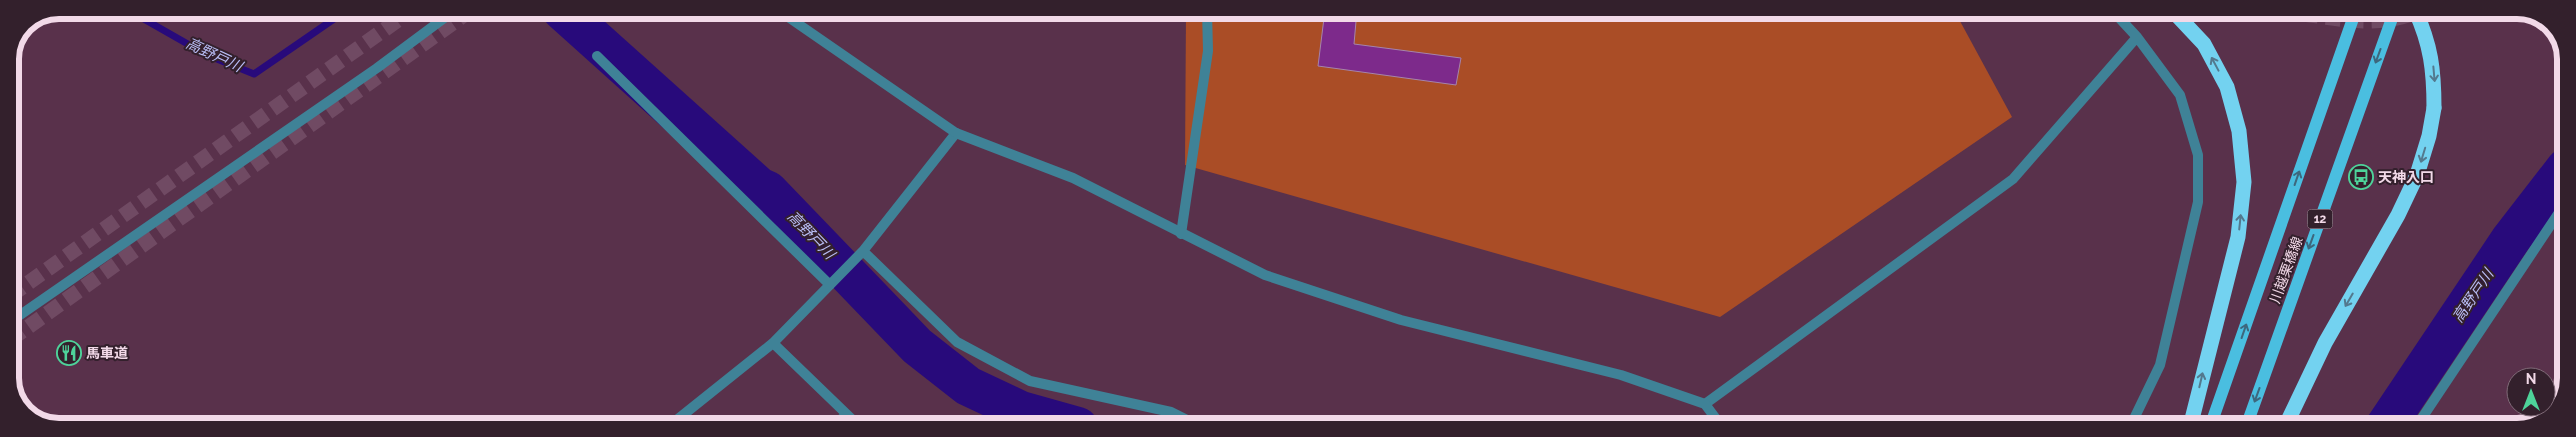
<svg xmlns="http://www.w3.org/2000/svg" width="2576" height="437" font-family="Raleway,'Noto Sans JP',sans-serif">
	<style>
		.forest { fill: #aa4d26 }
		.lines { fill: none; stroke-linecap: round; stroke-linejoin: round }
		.stream { stroke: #280a7b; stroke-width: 7 }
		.river { stroke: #280a7b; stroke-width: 40 }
		.building { fill: #7d2a8b; stroke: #a584ab }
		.motorway-tunnel { stroke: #704a63; stroke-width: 15; stroke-dasharray: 15 8; stroke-linecap: butt }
		.minor { stroke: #3f8297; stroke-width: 10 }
		.tertiary { stroke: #3f8297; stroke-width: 10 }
		.primary { stroke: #4abee0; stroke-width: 12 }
		.motorway { stroke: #73d2f0; stroke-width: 15 }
		.motorway-bridge { stroke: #73d2f0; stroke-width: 15 }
		.oneway { stroke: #3d677d }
		.oneway2 { stroke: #53798e }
		.labels { text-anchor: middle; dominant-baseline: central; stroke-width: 4; stroke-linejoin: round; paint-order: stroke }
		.shield { fill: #33202c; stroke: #b9a2b0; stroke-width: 1 }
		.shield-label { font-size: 12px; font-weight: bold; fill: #f2d9e8 }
		.poi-label { font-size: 14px; font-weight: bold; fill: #f2d9e8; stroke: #33202c; text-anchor: start }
		.street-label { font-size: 14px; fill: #f2d9e8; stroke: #33202c }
		.water-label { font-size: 15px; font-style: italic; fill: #b9bdf5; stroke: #33202c }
		.rim { fill: none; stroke: #f2d9e8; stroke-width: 6 }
	</style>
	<rect width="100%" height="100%" fill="#59314b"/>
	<path class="forest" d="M1186,10H1954L2012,117L1720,317L1185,165Z"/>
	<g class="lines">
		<path class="stream" d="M128,10L207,55L254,74L347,10"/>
		<path class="river" d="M562,10L759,187L768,191L917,346L968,386L1021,411L1078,427
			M2385,427L2511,239L2566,168"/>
	</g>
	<path class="building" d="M1325,10H1357L1354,44L1461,58L1456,85L1318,66Z"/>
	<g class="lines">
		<path class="motorway-tunnel" d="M2303,14C2346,20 2381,28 2422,10
			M10,296L412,10
			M10,340L471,10"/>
		<path class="minor" d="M597,56L830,285
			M1181,234L1208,51L1207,10
			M863,251L957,342L1030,381L1171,412L1201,427
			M773,343L860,427
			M1705,404L2013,179L2137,37L2112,10
			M668,427L773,343L863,251L956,133
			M832,427L846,415
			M2130,427L2160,365L2198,202V155L2180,95L2137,37
			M2416,427L2566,202"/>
		<path class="tertiary" d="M778,10L956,133L1073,178L1265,275L1401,320L1621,375L1705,404L1722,427
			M10,322L377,68L455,10"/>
		<path class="primary" d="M2210,427L2356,10
			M2246,427L2395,10"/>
		<path class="motorway" d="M2172,10L2204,44L2227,87L2239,131L2244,182L2238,237L2190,427
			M2292,10L2303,14
			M2285,427L2325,343L2398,215L2417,175L2429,136L2434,108"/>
		<path class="motorway-bridge" d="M2415,10C2431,45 2434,70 2434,108"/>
	</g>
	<defs><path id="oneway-shaft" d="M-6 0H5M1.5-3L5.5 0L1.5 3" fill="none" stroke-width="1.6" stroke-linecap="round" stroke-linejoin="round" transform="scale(1.25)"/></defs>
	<g class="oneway">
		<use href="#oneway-shaft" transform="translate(2378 56) rotate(110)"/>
		<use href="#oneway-shaft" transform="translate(2297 178) rotate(-71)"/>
		<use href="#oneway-shaft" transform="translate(2311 242) rotate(110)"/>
		<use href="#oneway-shaft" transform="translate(2244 331) rotate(-71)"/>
		<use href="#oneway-shaft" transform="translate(2257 395) rotate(110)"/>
	</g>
	<g class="oneway2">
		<use href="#oneway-shaft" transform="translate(2215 64) rotate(-118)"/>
		<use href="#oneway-shaft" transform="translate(2434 74) rotate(85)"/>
		<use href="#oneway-shaft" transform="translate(2423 155) rotate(107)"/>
		<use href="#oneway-shaft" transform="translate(2240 222) rotate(-84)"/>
		<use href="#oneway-shaft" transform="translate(2349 300) rotate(120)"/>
		<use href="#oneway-shaft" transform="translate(2201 380) rotate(-77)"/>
	</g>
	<defs>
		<symbol id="bus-ring" viewBox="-11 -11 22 22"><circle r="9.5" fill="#33202c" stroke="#4ed39a" stroke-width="1.5"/><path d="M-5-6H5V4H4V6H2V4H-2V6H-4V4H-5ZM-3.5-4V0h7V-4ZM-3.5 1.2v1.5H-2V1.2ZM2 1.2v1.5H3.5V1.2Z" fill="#4ed39a"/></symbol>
		<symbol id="restaurant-ring" viewBox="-11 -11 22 22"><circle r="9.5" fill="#33202c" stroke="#4ed39a" stroke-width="1.5"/><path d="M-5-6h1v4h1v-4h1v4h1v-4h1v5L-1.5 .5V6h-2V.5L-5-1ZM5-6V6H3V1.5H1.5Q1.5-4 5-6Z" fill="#4ed39a"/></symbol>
	</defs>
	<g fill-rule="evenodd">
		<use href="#bus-ring" x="2347" y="163" width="28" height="28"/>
		<use href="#restaurant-ring" x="55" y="339" width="28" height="28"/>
	</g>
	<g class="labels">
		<rect class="shield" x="2307.5" y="209.5" width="25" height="19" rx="4"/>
		<g class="shield-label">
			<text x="2320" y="219">12</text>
		</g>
		<g class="poi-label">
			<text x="2378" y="177">天神入口</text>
			<text x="86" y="353">馬車道</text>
		</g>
		<g class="street-label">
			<text transform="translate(2286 270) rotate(-70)">川越栗橋線</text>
		</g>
		<g class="water-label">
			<text transform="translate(214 55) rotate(25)">高野戸川</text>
			<text transform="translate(811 235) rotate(46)">高野戸川</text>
			<text transform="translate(2473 296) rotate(-56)">高野戸川</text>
		</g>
	</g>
	<path d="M0 0H2576V437H0ZM59 19H2517A40 40 0 0 1 2557 59V378A40 40 0 0 1 2517 418H59A40 40 0 0 1 19 378V59A40 40 0 0 1 59 19Z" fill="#33202c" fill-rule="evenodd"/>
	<path class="rim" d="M59 19H2517A40 40 0 0 1 2557 59V378A40 40 0 0 1 2517 418H59A40 40 0 0 1 19 378V59A40 40 0 0 1 59 19Z"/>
	<g transform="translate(2531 392)"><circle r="24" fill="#33202c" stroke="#7f6a77"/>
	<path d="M0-4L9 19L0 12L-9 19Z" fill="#4ed39a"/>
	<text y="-8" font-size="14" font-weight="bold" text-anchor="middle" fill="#f2d9e8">N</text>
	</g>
</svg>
